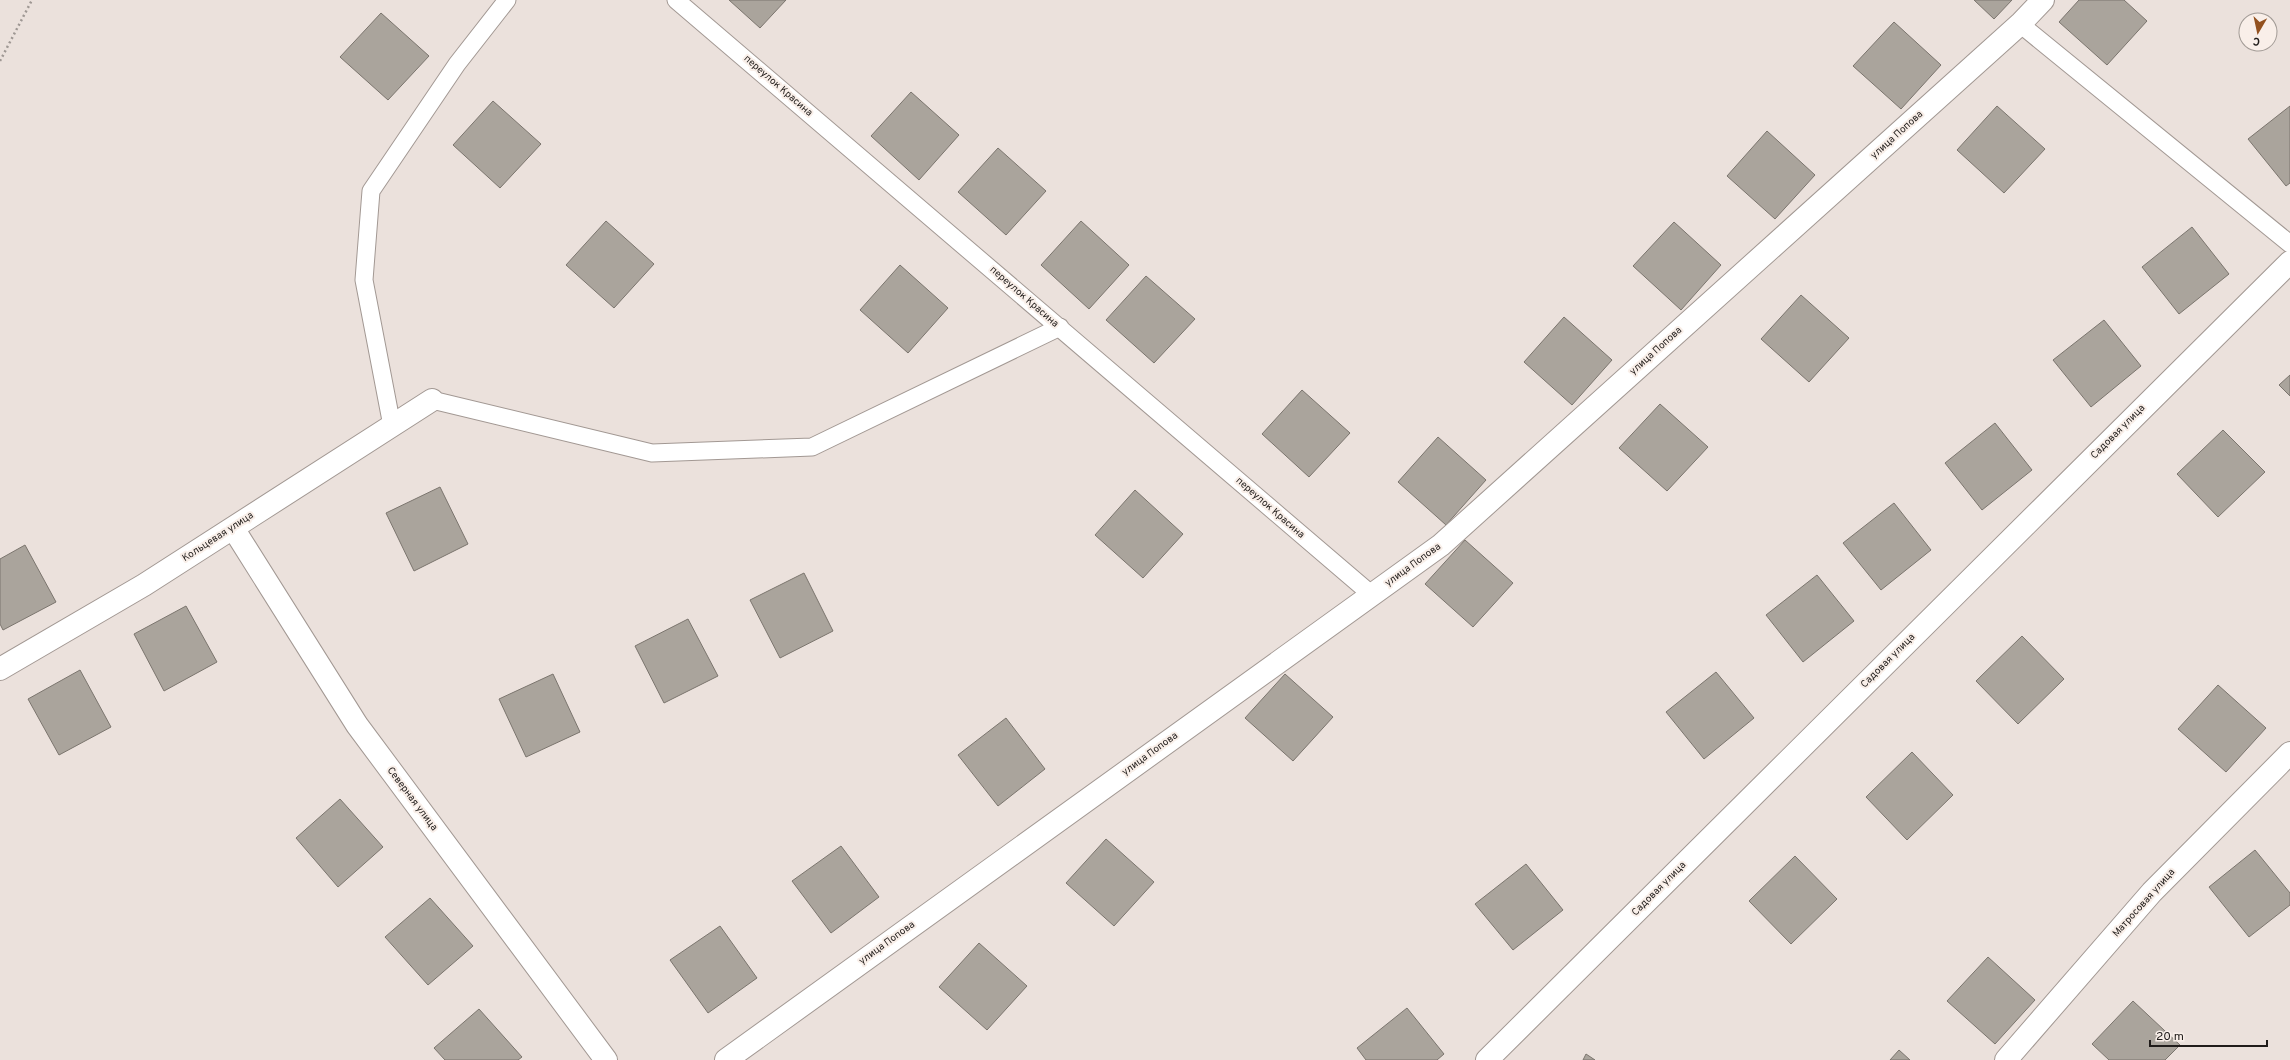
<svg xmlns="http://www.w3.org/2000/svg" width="2290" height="1060" font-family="Overpass,sans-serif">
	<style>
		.building { fill: #aaa49c; stroke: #7b756e }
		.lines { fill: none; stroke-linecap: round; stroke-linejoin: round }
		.lane-casing { stroke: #a29893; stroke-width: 19 }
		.street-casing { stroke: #a29893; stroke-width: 24 }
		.path { stroke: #9e9793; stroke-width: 2.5; stroke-dasharray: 2 3; stroke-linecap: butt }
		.lane { stroke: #fff; stroke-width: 17 }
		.street { stroke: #fff; stroke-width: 22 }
		.labels { text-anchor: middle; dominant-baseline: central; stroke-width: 4; stroke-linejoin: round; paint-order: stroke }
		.street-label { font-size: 10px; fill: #201c1a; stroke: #f9efe9 }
	</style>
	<rect width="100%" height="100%" fill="#ebe1dc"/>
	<path class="building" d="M729,0H786L760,28Z
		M1974,0H2012L1994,19Z
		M2079,0H2124L2147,21L2107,65L2059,22Z
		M381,13L429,56L388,100L340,57Z
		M1894,22L1941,65L1901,109L1853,66Z
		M911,92L959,135L919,180L871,136Z
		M493,101L541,144L500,188L453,145Z
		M1997,106L2045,149L2004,193L1957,150Z
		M2290,106V183L2286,186L2248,139Z
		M1767,131L1815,175L1775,219L1727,176Z
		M998,148L1046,191L1006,235L958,192Z
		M606,221L654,264L614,308L566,265Z
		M1081,221L1129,265L1089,309L1041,265Z
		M1674,222L1721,265L1681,310L1633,266Z
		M2192,227L2229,274L2179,314L2142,267Z
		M900,265L948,308L908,353L860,310Z
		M1146,276L1195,319L1154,363L1106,320Z
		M1801,295L1849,338L1809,382L1761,339Z
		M1564,317L1612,360L1572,405L1524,362Z
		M2104,320L2141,366L2091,407L2053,360Z
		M2290,375V396L2279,385Z
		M1302,390L1350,433L1309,477L1262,434Z
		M1660,404L1708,447L1667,491L1619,448Z
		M1995,423L2032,470L1982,510L1945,463Z
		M2223,430L2265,472L2218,517L2177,474Z
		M1438,437L1486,480L1446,525L1398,482Z
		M440,487L468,544L414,571L386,513Z
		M1135,490L1183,534L1143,578L1095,535Z
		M1894,503L1931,550L1881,590L1843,543Z
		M1465,540L1513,583L1473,627L1425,584Z
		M25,545L56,602L3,630L0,624V559Z
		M804,573L833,631L780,658L750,600Z
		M1817,575L1854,621L1803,662L1766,615Z
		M186,606L217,662L164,691L134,634Z
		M688,619L718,676L664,703L635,646Z
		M2022,636L2064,679L2018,724L1976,681Z
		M80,670L111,727L59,755L28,699Z
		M1716,672L1754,718L1704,759L1666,712Z
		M553,674L580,732L526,757L499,699Z
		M1285,674L1333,717L1293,761L1245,718Z
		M2218,685L2266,728L2226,772L2178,729Z
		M1006,718L1045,769L998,806L958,755Z
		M1912,752L1953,795L1907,840L1866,797Z
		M340,799L383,847L338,887L296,838Z
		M1106,839L1154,882L1114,926L1066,883Z
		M841,846L879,897L831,933L792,881Z
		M2255,850L2290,893V905L2249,937L2209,887Z
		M1795,856L1837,899L1791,944L1749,901Z
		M1526,864L1563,910L1513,950L1475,904Z
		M430,898L473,946L428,985L385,937Z
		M720,926L757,978L708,1013L670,960Z
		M979,943L1027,986L987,1030L939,987Z
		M1988,957L2035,1000L1995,1044L1947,1001Z
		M2133,1001L2180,1045L2165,1060H2109L2092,1044Z
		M1407,1008L1444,1054L1437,1060H1366L1357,1048Z
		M479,1009L522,1057L518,1060H445L434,1048Z
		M1899,1050L1910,1060H1890Z
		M1586,1054L1595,1060H1583Z"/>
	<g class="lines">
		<defs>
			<path id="lane" d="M676,0L1372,595
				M2020,24L2290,244
				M432,400L652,453L812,447L1060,327
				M392,426L364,280L371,191L457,64L507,0"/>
			<path id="street" d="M233,528L357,725L606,1060
				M0,669L144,585L432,400
				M726,1060L1441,545L2020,24L2043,0
				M1487,1060L2290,262
				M2006,1060L2152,892L2290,753"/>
		</defs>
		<use href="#lane" class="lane-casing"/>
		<use href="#street" class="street-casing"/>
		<path class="path" d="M0,61L32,0"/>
		<use href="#lane" class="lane"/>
		<use href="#street" class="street"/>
	</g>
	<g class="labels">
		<g class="street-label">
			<text transform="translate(778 86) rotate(41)">переулок Красина</text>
			<text transform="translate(1897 135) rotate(-42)">улица Попова</text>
			<text transform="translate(1024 297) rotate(41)">переулок Красина</text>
			<text transform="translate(1656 351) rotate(-42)">улица Попова</text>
			<text transform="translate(2118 432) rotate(-45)">Садовая улица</text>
			<text transform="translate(1270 508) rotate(41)">переулок Красина</text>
			<text transform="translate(218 537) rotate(-33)">Кольцевая улица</text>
			<text transform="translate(1413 565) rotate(-36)">улица Попова</text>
			<text transform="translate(1888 661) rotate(-45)">Садовая улица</text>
			<text transform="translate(1150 754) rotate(-36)">улица Попова</text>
			<text transform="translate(412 799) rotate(53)">Северная улица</text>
			<text transform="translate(1659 889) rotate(-45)">Садовая улица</text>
			<text transform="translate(2144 903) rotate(-48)">Матросовая улица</text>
			<text transform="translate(887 943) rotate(-36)">улица Попова</text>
		</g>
	</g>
	<g transform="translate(2258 32) rotate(189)"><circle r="19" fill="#f9efe9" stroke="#a29b96"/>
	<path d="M0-3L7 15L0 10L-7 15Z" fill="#93511f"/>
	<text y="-6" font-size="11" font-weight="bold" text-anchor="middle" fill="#201c1a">С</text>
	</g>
	<path d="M2150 1040v6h117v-6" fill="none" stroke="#201c1a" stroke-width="2"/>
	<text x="2156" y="1040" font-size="12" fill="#201c1a" stroke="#f9efe9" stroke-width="3" paint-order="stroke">20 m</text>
</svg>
